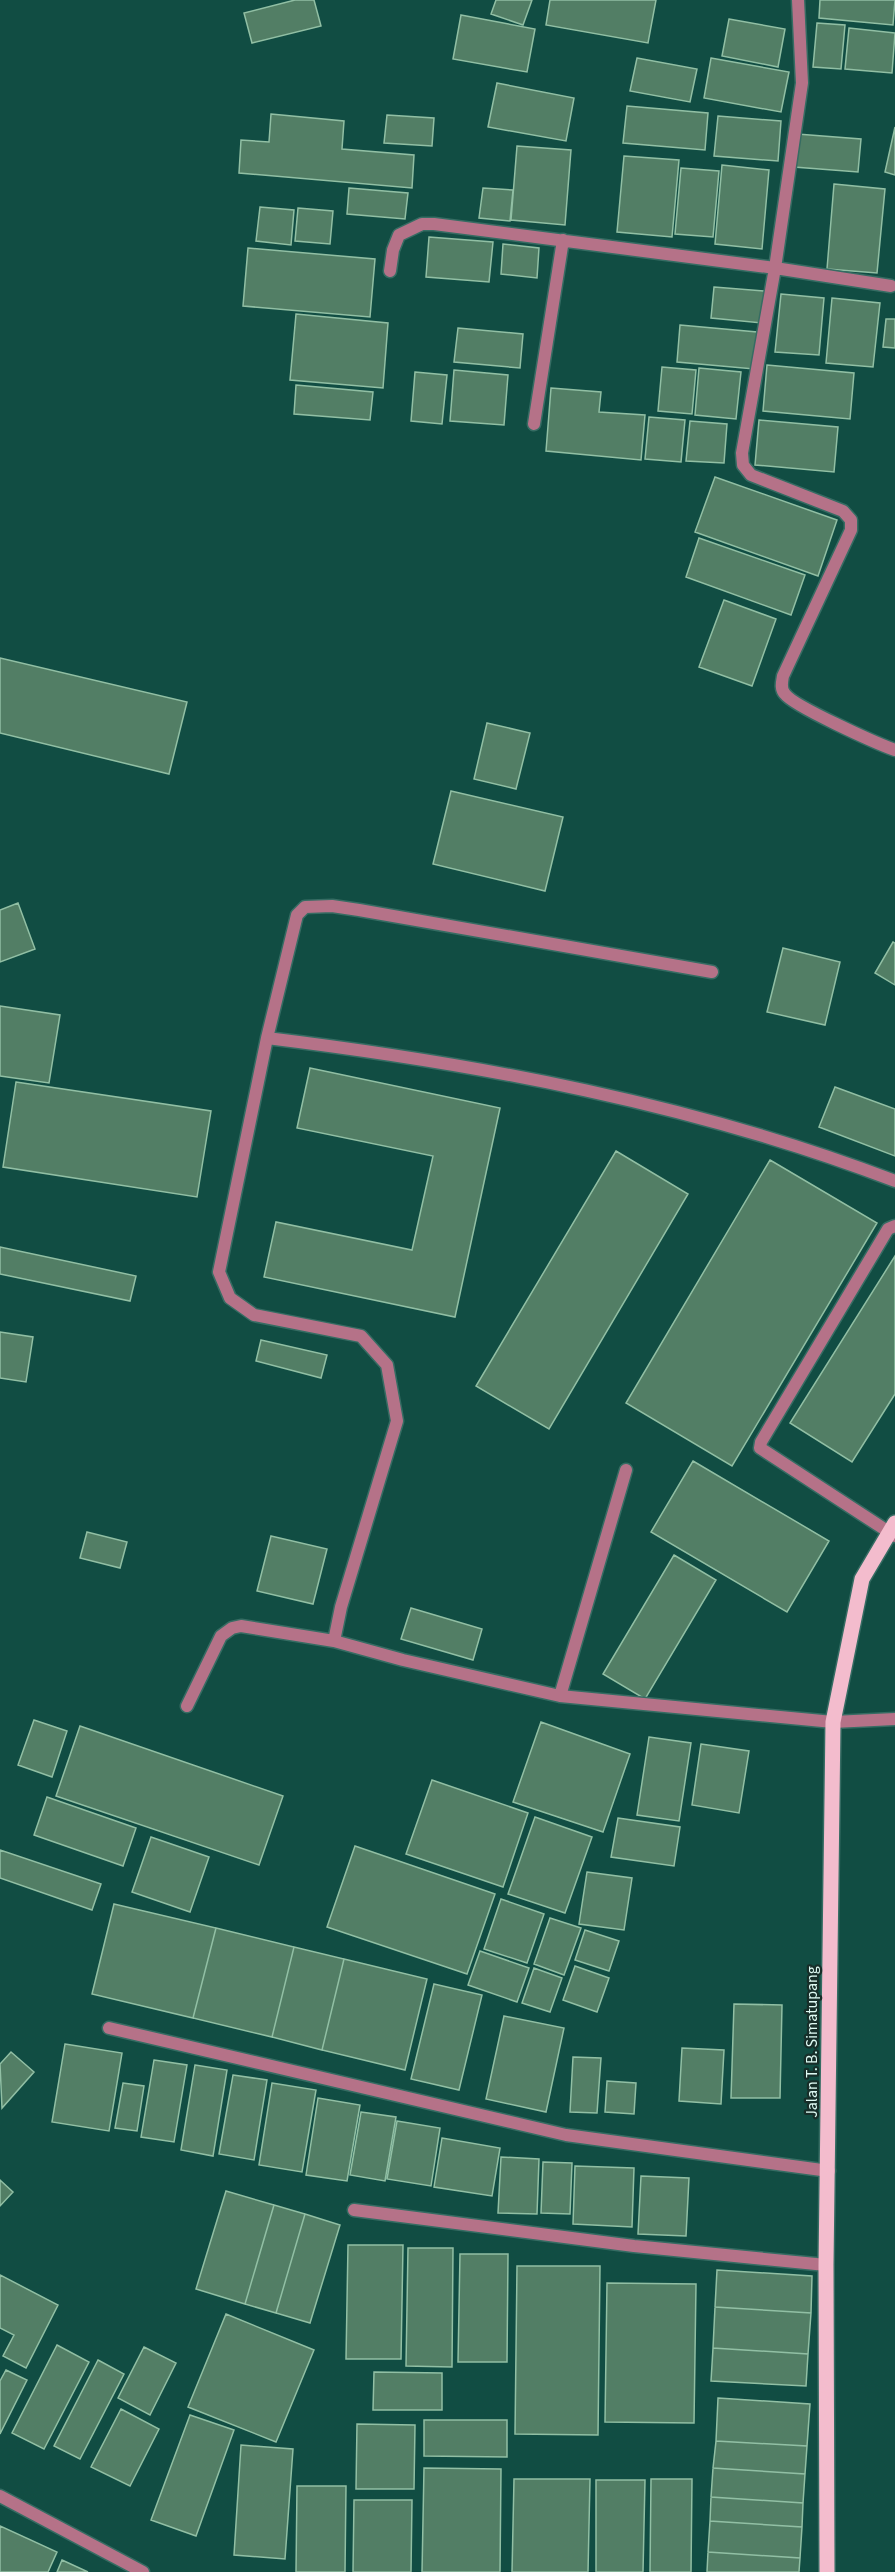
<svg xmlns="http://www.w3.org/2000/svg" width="895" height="2572" font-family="'Source Sans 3',sans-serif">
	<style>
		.building { fill: #527e65; stroke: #91bfa4; stroke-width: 1.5 }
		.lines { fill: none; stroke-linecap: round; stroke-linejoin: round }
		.service-casing { stroke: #366c63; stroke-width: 15 }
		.minor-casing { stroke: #366c63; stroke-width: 15 }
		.primary-casing { stroke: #366c63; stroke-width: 18 }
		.service { stroke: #b57288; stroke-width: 12 }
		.minor { stroke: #b57288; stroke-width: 12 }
		.primary { stroke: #f3bccd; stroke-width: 15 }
		.labels { text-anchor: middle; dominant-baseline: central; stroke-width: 4.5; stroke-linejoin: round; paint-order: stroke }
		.street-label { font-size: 16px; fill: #defaf3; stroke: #172e29 }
	</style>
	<rect width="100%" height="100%" fill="#114d43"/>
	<path class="building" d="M295,0H314L321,26L252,43L244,13Z
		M496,0H532L523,25L491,14Z
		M550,0H656L648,43L546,25Z
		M820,0H895L893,25L819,18Z
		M461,15L535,29L527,72L453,59Z
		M729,19L785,29L778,67L722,56Z
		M817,23L845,25L841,69L813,67Z
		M849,28L895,33L892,73L845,69Z
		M637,58L697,69L690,102L630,91Z
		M711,58L789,72L781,112L704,98Z
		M497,83L574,98L566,141L488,127Z
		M627,106L708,113L705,150L623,143Z
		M271,114L344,121L342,149L414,155L412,188L239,173L241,140L269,142Z
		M387,115L434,118L432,146L384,143Z
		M718,116L781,121L778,161L714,156Z
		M895,127V175L885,172Z
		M797,134L861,139L858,172L794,167Z
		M517,146L571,150L565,225L511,220Z
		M624,156L679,160L672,237L617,232Z
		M722,165L769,170L762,249L715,244Z
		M681,168L719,171L713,237L675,234Z
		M834,184L885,189L877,273L827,269Z
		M349,188L408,193L405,219L347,214Z
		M483,188L513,190L510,221L479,218Z
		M260,207L294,210L291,245L256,241Z
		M298,208L333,211L330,244L295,241Z
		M429,237L493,242L489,282L426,277Z
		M503,244L539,248L537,278L501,274Z
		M248,248L375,259L370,317L243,306Z
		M714,287L764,291L762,323L711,318Z
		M781,294L824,298L819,355L775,352Z
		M832,298L880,303L873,367L826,363Z
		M296,314L388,323L383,388L290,380Z
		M886,319H895V348L883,347Z
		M680,325L757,332L754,369L677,362Z
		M458,328L523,334L520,368L454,362Z
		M767,365L854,373L850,419L763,411Z
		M662,367L696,370L692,414L658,411Z
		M699,368L741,372L736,419L695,415Z
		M454,370L508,375L504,425L450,421Z
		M415,372L447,375L442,424L411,421Z
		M296,385L373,392L370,420L294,414Z
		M551,388L601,392L599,412L645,415L641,460L546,451Z
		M649,417L685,420L681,462L645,459Z
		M759,420L838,427L834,472L755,465Z
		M690,421L727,424L724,463L686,461Z
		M715,477L837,520L818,576L695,532Z
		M699,538L805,575L791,615L686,577Z
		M724,600L776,619L752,686L699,667Z
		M0,658L187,702L169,774L0,733Z
		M487,723L530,733L516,789L474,779Z
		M451,791L563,817L545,891L433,864Z
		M18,903L35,949L0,962V910Z
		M893,942L895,943V985L875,973Z
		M783,948L840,962L825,1025L767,1012Z
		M0,1006L60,1015L49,1083L0,1076Z
		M310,1068L500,1108L455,1317L264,1277L276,1222L412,1250L433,1156L297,1128Z
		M16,1082L211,1111L197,1197L3,1167Z
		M835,1087L895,1109V1156L819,1127Z
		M616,1151L688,1194L549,1429L476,1386Z
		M770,1160L877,1223L732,1466L626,1403Z
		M0,1247L136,1276L130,1301L0,1274Z
		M895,1256V1394L852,1462L790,1423Z
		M0,1332L33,1337L26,1382L0,1378Z
		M261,1340L327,1355L321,1378L256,1361Z
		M693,1461L829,1541L787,1612L651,1532Z
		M87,1532L127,1542L120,1568L80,1558Z
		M271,1536L327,1549L313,1604L257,1591Z
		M674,1555L716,1580L645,1699L603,1674Z
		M411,1608L482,1629L473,1660L401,1639Z
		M34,1720L67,1731L52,1777L18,1765Z
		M541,1722L630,1754L603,1832L513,1802Z
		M80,1726L283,1796L259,1865L56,1796Z
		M649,1737L691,1743L679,1821L637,1815Z
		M701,1744L749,1751L739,1813L692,1805Z
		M432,1780L528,1813L503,1887L406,1854Z
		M47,1797L136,1828L123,1866L34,1835Z
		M535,1817L592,1837L565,1913L508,1894Z
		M618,1818L680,1827L674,1866L611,1857Z
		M151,1837L209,1857L190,1912L132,1892Z
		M355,1846L495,1894L467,1974L327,1927Z
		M0,1850L101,1884L92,1910L0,1878Z
		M587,1872L632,1878L624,1930L579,1924Z
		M501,1899L544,1914L527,1963L484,1949Z
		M114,1904L216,1928L193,2018L92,1994Z
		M550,1918L581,1928L564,1975L534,1964Z
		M216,1928L294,1947L272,2037L193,2018Z
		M585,1930L619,1941L609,1971L575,1960Z
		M294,1947L344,1959L322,2050L272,2037Z
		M480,1951L529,1968L517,2002L468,1985Z
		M344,1959L427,1979L405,2070L322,2050Z
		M575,1966L609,1978L597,2012L563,2000Z
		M534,1968L562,1978L550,2012L522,2003Z
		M434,1984L482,1995L459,2090L411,2079Z
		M734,2004L782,2005L780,2098H731Z
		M504,2016L564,2028L546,2112L486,2099Z
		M65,2044L122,2053L109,2131L52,2122Z
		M682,2048L724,2050L721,2104L679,2101Z
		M11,2052L34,2072L2,2108L0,2064Z
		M573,2057L601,2058L597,2113L570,2112Z
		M154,2060L187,2065L174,2142L141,2137Z
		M195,2065L227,2070L213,2156L181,2150Z
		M233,2075L267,2080L254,2160L219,2154Z
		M607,2081L636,2083L634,2114L605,2112Z
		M123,2083L144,2086L137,2131L115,2128Z
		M272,2083L316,2090L302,2172L259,2165Z
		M318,2098L360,2105L347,2181L306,2175Z
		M361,2112L396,2117L385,2181L350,2175Z
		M397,2121L440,2128L431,2186L387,2179Z
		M442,2138L500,2148L492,2196L434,2187Z
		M501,2157L539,2159L537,2214L498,2213Z
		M543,2162L572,2163L570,2214L541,2213Z
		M575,2166L634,2168L632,2227L573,2224Z
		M641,2176L689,2178L686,2236L638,2234Z
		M0,2180L13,2192L0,2206Z
		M226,2191L274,2205L245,2304L196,2289Z
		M274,2205L305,2214L276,2313L245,2304Z
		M305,2214L340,2225L310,2323L276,2313Z
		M348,2245H403L401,2359H346Z
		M408,2248H453L452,2367L406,2366Z
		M460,2254H508L507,2362H458Z
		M517,2266H600L598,2435L515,2434Z
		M717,2270L812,2276L811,2313L715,2307Z
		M0,2275L58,2305L26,2368L3,2356L14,2335L0,2328Z
		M607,2283L696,2284L694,2423L605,2422Z
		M715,2307L811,2313L808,2354L713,2348Z
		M226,2314L314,2350L276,2442L188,2407Z
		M57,2345L89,2362L44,2449L12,2433Z
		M144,2347L176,2363L150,2415L118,2398Z
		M713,2348L808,2354L806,2386L711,2381Z
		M98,2360L124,2374L80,2459L54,2446Z
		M6,2370L27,2380L0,2434V2381Z
		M374,2372L442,2373V2410H373Z
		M718,2398L810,2404L807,2446L716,2441Z
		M121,2409L159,2429L130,2486L91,2467Z
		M190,2415L234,2430L196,2536L151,2520Z
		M424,2420H507V2457L424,2456Z
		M357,2424L415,2425L414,2489H356Z
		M716,2441L807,2446L805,2474L713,2468Z
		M241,2445L293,2449L285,2559L234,2555Z
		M424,2468L501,2469L500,2572H422Z
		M713,2468L805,2474L803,2503L711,2497Z
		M514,2479H590L588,2572H512Z
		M651,2479H692L691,2572H650Z
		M596,2480H645L643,2572H596Z
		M297,2486H346L345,2572H296Z
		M711,2497L803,2503L802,2527L710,2521Z
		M354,2500H412L411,2572H353Z
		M710,2521L802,2527L800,2558L708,2552Z
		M0,2526L57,2552L48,2572H0Z
		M708,2552L800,2558L799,2572H707Z
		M62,2560L88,2572H57Z"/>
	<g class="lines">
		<defs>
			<path id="service" d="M712,972L359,910L332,906L305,907L297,915L267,1038C480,1064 694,1104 895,1181
				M267,1038L219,1272L230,1298L254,1315L361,1336L387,1365L397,1421L341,1607L334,1641L403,1660L560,1696L833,1722
				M895,1226L888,1229L761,1442L760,1448L895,1536
				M560,1696L626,1470
				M187,1706L221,1636L232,1628L241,1626L334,1641"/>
			<path id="minor" d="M798,0L802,83L775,268L742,453L743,465L751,475L843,511L851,520V530L783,676C782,682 780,689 785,694C793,706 878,744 895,750
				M390,271L393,250L399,235L422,224H434L775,268L891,286
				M534,424L563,240
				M833,1722L895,1719
				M109,2028L566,2135L829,2171
				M354,2210L634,2246L826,2265
				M0,2496L143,2572"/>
			<path id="primary" d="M827,2572L826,2265L833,1722L862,1579L895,1523"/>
		</defs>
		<use href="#service" class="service-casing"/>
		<use href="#minor" class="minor-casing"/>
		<use href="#primary" class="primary-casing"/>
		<use href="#service" class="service"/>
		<use href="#minor" class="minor"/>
		<use href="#primary" class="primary"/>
	</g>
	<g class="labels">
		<g class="street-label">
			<text transform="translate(812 2042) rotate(-90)">Jalan T. B. Simatupang</text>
		</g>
	</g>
</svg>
